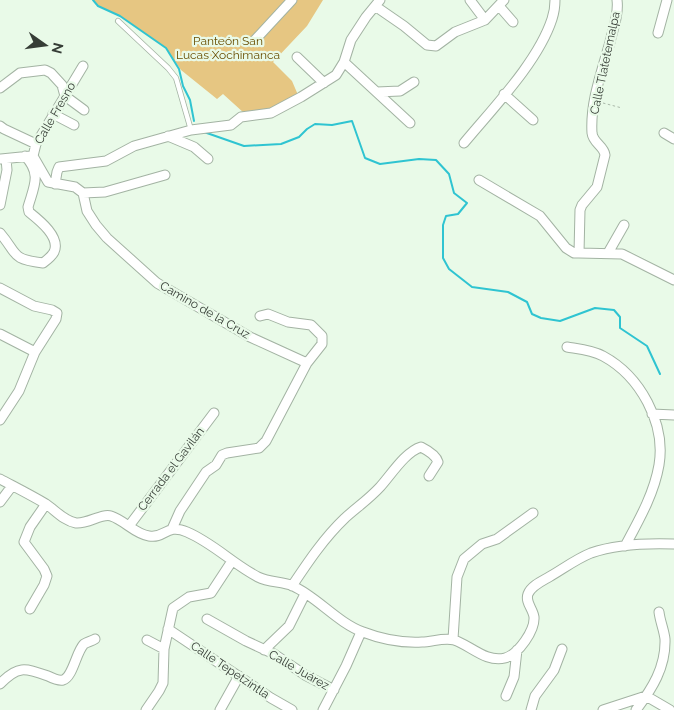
<svg xmlns="http://www.w3.org/2000/svg" width="674" height="710" font-family="Raleway,sans-serif">
	<style>
		.green { fill: #e6c682 }
		.lines { fill: none; stroke-linecap: round; stroke-linejoin: round }
		.stream { stroke: #2fc4d1; stroke-width: 2 }
		.service-casing { stroke: #a3b3a3; stroke-width: 6 }
		.minor-casing { stroke: #a3b3a3; stroke-width: 11 }
		.path { stroke: #abb9aa; stroke-width: 1; stroke-dasharray: 2.5 2.5; stroke-linecap: butt }
		.service { stroke: #fff; stroke-width: 4.5 }
		.minor { stroke: #fff; stroke-width: 9 }
		.labels { text-anchor: middle; dominant-baseline: central; stroke-width: 4.5; stroke-linejoin: round; paint-order: stroke }
		.park-label { font-size: 12px; fill: #684d00; stroke: #e9fae8 }
		.street-label { font-size: 12px; fill: #363d36; stroke: #e9fae8 }
	</style>
	<rect width="100%" height="100%" fill="#e9fae8"/>
	<path class="green" d="M93,0H323L307,26L273,62L292,81L298,95L271,110L244,113L223,94L217,99L181,70L166,48L120,16L98,6Z"/>
	<g class="lines">
		<path class="stream" d="M93,0L98,6L120,16L166,48L179,69L183,86L190,100L194,121
			M204,132L244,146L281,144L299,137L307,129L315,124L332,125L352,121L365,158L380,164L419,159L436,160L449,174L454,193L467,203L458,214L446,216L443,225V258L449,269L472,287L508,292L527,302L532,314L541,318L560,321L595,308L614,310L620,317V328L647,346L660,374"/>
		<defs>
			<path id="service" d="M118,21L168,68L176,78L191,130"/>
			<path id="minor" d="M470,0L485,20
				M617,0C619,14 613,29 610,42C602,71 590,102 592,133C593,143 604,146 605,155L597,187L582,205L580,210L579,253L622,254L674,280
				M375,6L404,26L427,45L436,46L455,32L485,20L504,0
				M499,6L513,22
				M658,33L667,0
				M254,41L292,0
				M297,57L324,83
				M344,62L410,123
				M0,88L20,73L45,70L51,73L62,85L65,96
				M377,92L400,91L414,82
				M504,94L533,120
				M65,96L84,110
				M53,114L74,125
				M0,126L4,129L36,144
				M664,133L674,139
				M168,136L194,147L208,159
				M464,143C493,108 538,62 552,19C554,13 555,6 555,0
				M1,159L31,156
				M479,180L540,216L566,248L574,253H579
				M55,184L57,172L59,167L106,161L134,146L191,130L231,125L241,117L271,113L301,97L336,75L344,62L351,40L366,17L380,0
				M83,193L87,211L96,225L107,238L157,283L250,337L307,363
				M83,193L75,187L48,182L33,156L36,144L83,66
				M83,193L105,192L165,175
				M0,205L7,170L6,159
				M0,233C18,254 10,259 43,263C47,260 52,256 54,252C61,237 39,220 29,212L28,207C34,186 42,174 25,156
				M608,253L624,225
				M0,288L34,306L52,310L57,313L56,319L35,352L19,391L0,420
				M0,334L35,352
				M567,347C579,349 592,350 603,356C640,376 666,423 659,465C654,494 639,520 625,546
				M652,414L674,415
				M0,479C15,487 31,495 46,504C55,510 64,521 76,523C88,524 102,513 111,516C124,520 135,534 149,536C165,539 166,523 187,532C213,543 233,564 258,577C270,583 282,581 293,586C317,597 338,623 363,632C381,639 403,643 422,642C432,642 444,637 454,640C470,645 486,663 505,658C519,654 535,630 534,617C533,609 525,602 528,594C531,586 542,581 549,577C563,569 576,559 591,553C617,544 646,543 674,544
				M0,502L12,486
				M129,526L214,413
				M172,529L180,511L206,472L216,465L222,455L227,453L259,448L266,441L307,363L322,344V336L311,325L288,322L268,314L260,316
				M292,586C308,562 324,538 345,518C356,508 369,499 380,487C391,475 405,452 421,447C427,450 436,455 438,462L429,476
				M30,609L44,585L47,576L44,569L24,542L30,527L46,504
				M207,619L246,641L274,654L305,675L334,690
				M168,629L271,698L292,710
				M453,639L457,577L464,559L482,544L497,539L533,513
				M147,640L164,649
				M264,650L289,626L305,594
				M0,684C18,665 25,668 48,676C52,678 58,681 63,680C73,677 76,652 84,644C87,642 92,641 95,639
				M506,696L514,677L517,650
				M146,710L159,691L163,683L164,649L173,608L189,597L211,593L232,561
				M220,710L239,676
				M323,710L346,666L361,632
				M531,710L535,696L554,670L562,649
				M603,710L646,696L670,710
				M636,710C652,689 666,667 665,639C664,630 660,621 659,612"/>
		</defs>
		<use href="#service" class="service-casing"/>
		<use href="#minor" class="minor-casing"/>
		<path class="path" d="M603,103L622,108"/>
		<use href="#service" class="service"/>
		<use href="#minor" class="minor"/>
	</g>
	<g class="labels">
		<g class="park-label">
			<text x="228" y="41">Panteón San<tspan x="228" dy="14">Lucas Xochimanca</tspan></text>
		</g>
		<g class="street-label">
			<text transform="translate(605 63) rotate(-78)">Calle Tlatetemalpa</text>
			<text transform="translate(55 113) rotate(-60)">Calle Fresno</text>
			<text transform="translate(205 310) rotate(30)">Camino de la Cruz</text>
			<text transform="translate(171 469) rotate(-53)">Cerrada el Gavilán</text>
			<text transform="translate(230 670) rotate(34)">Calle Tepetzintla</text>
			<text transform="translate(299 670) rotate(30)">Calle Juárez</text>
		</g>
	</g>
	<g transform="translate(45 45) rotate(104)" stroke="#e9fae8" stroke-width="4" paint-order="stroke">
	<path d="M0-4L9 19L0 12L-9 19Z" fill="#363d36"/>
	<text y="-8" font-size="14" font-weight="bold" text-anchor="middle" fill="#363d36">N</text>
	</g>
</svg>
